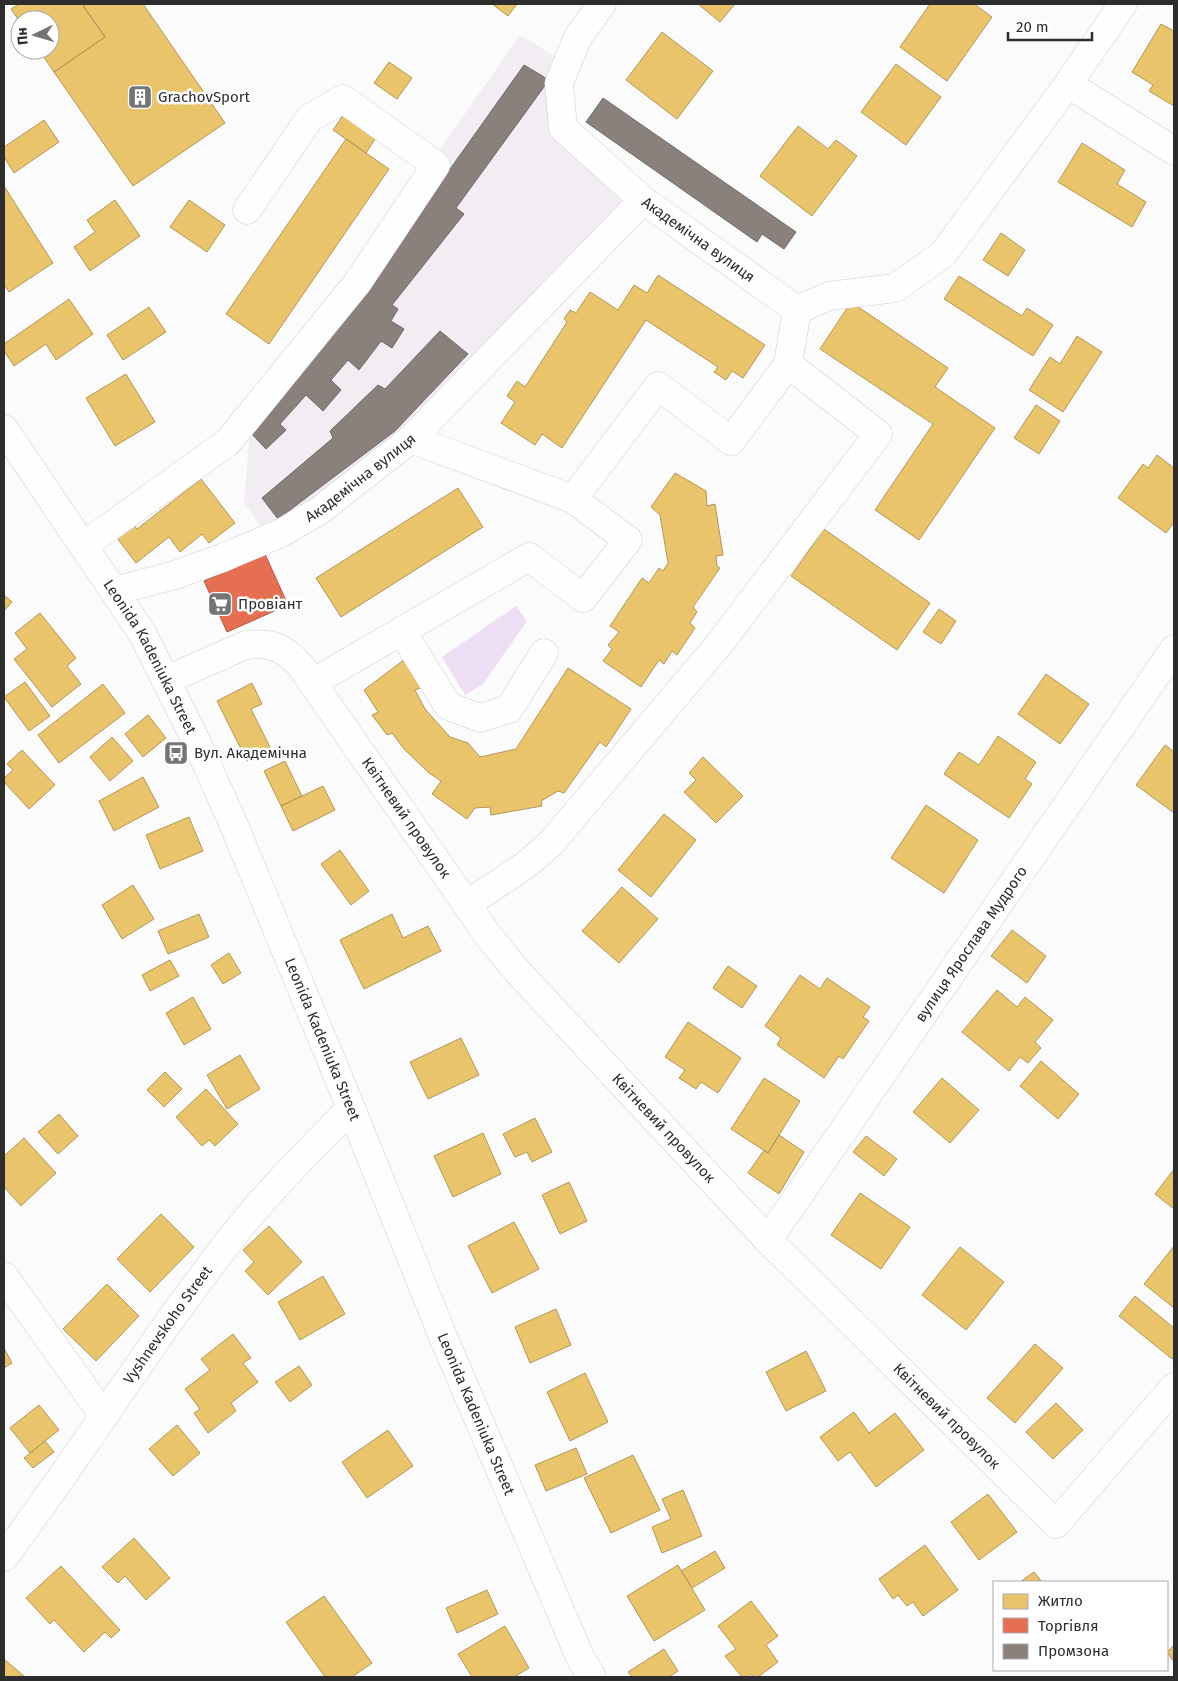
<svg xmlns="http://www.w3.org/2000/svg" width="1178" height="1681" font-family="'Fira Sans',sans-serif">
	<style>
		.built { fill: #f1edf3 }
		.green { fill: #eddef6 }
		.homes { fill: #e9c46a; stroke: #b19758 }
		.shops { fill: #e76f51; stroke: #af5b46 }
		.industry { fill: #8a817c; stroke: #6e6865 }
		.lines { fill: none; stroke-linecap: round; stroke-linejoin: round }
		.minor-casing { stroke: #cfcecf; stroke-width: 29 }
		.minor { stroke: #fffeff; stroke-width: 28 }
		.labels { text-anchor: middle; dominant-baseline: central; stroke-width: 5; stroke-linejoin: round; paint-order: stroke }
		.poi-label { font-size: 15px; fill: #2d2d2e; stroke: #fff; text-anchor: start }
		.street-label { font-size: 15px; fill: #2d2d2e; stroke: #fff }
	</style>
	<rect width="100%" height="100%" fill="#fcfbfc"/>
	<path class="built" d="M520,35L567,64L563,128L643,200L411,438L267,537L244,502L251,420Z"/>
	<path class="green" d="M516,606L527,621L483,684L465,695L442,657Z"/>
	<path class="homes" d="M19,4H82L105,37L54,72L39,50H50V20H20V22L11,9Z
		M86,4H143L225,123L133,186L54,72L105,37L83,6Z
		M492,4H517L508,16Z
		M698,4H735L720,22Z
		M930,4H974L992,17L947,81L900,47Z
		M1161,24L1174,31V106L1149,91L1153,85L1132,72Z
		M662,32L713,71L677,119L626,80Z
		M389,62L412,78L397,99L374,83Z
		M896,64L941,97L906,145L861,112Z
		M348,108L381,130L366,153L333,130Z
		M44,120L59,142L14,173L4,157V147Z
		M798,126L828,149L836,140L857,156L812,216L760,176Z
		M346,139L389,169L269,344L226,314Z
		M1082,143L1125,170L1117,184L1146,202L1132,227L1058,182Z
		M4,186L53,263L9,292L4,284Z
		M115,200L140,236L90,271L74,247L95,232L87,220Z
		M189,200L225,225L207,252L170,227Z
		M1001,233L1025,250L1008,276L983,260Z
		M658,275L765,345L743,378L732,371L726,380L714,372L718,367L646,320L562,448L542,434L535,445L501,423L515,402L507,396L517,381L525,387L567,322L564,319L570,310L576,313L590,292L618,310L634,285L647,293Z
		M959,276L1022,316L1027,308L1053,325L1033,356L944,299Z
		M69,299L93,334L56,360L46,344L14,366L4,351V344Z
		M851,302L948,368L935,387L995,428L919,540L875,510L933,424L820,349Z
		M149,307L166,332L123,360L107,335Z
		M1077,336L1102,352L1063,412L1029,390L1050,357L1060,364Z
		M126,374L155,422L115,446L86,398Z
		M1036,405L1060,421L1039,454L1014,438Z
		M1157,455L1174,468V522L1166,533L1118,498L1143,464L1148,468Z
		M675,473L706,491L707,506L715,504L723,555L716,556L717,566L720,568L693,607L697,612L690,623L695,628L677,655L672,651L664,664L659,660L641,687L603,661L612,649L608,645L619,632L610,626L642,578L649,583L659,568L663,571L668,563L660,515L651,507Z
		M201,479L235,523L209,543L202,534L180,552L169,537L136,563L117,538L134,525L137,529Z
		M458,488L483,527L341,617L316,578Z
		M824,529L930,603L897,650L791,576Z
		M4,595L12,602L4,611Z
		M939,609L956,621L941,644L923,632Z
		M40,613L76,658L67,666L81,684L52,707L14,659L27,649L15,633Z
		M405,659L423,687L415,690L425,709L450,737L468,743L480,757L516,749L568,668L631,709L606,747L600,742L564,793L558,791L541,801L542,806L491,815L490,807L475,808L467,819L432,794L441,781L429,773L404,749L392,733L387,735L372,715L378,712L364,690Z
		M1046,674L1089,704L1060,744L1018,714Z
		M25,682L50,716L29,731L4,697Z
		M252,683L262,704L251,709L271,749L247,761L217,701Z
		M103,684L125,713L59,763L38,735Z
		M148,715L166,738L143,757L125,734Z
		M998,736L1036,762L1025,779L1032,784L1009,818L944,774L959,752L979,765Z
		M112,737L133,761L110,781L90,757Z
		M1165,745L1174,752V813L1136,785Z
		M22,750L55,785L29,809L4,782V778L13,770L7,764Z
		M703,757L743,796L716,823L684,792L696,780L689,773Z
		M285,761L302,796L281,806L264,771Z
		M143,777L159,807L114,831L99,801Z
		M323,786L335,810L293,831L281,806Z
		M926,805L978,840L944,893L891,858Z
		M664,814L696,840L651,897L618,870Z
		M189,817L203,851L160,869L146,835Z
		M340,850L369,891L351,905L321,864Z
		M133,885L154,919L122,939L102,905Z
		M622,887L658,919L619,963L582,931Z
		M199,914L209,937L168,954L158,931Z
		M392,914L403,938L428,926L441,951L364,989L340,940Z
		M1012,930L1046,956L1027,983L991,956Z
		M229,953L241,973L223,984L211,965Z
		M170,960L179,976L150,991L142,975Z
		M728,966L757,986L742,1008L713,988Z
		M800,975L820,989L827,978L870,1007L863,1017L869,1021L843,1059L839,1056L824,1078L777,1045L781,1038L765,1026Z
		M997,990L1017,1007L1025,997L1053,1020L1035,1042L1041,1048L1028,1063L1020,1057L1009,1071L962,1032Z
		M193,997L211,1029L184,1045L166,1013Z
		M688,1022L741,1058L718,1093L701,1082L696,1089L679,1078L685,1070L665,1057Z
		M461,1038L479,1075L428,1099L410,1062Z
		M240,1055L260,1089L227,1109L207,1075Z
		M1041,1061L1079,1094L1058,1119L1020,1086Z
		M165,1072L182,1089L164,1107L147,1090Z
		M764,1078L800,1101L768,1153L731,1129Z
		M942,1078L979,1110L950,1143L913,1112Z
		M206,1089L238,1124L215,1146L209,1140L202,1146L176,1117Z
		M59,1114L78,1136L58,1154L38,1132Z
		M535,1118L552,1152L532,1162L527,1152L515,1157L503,1134Z
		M483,1133L501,1174L453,1197L434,1156Z
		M779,1135L804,1152L779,1194L748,1173L764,1150L768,1153Z
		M866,1136L897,1159L884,1176L853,1152Z
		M24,1138L56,1173L21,1206L4,1187V1156Z
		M1174,1169V1209L1155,1194Z
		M569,1182L587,1221L560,1234L542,1195Z
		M860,1193L910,1227L881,1269L831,1235Z
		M161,1214L194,1247L150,1292L117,1259Z
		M514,1222L539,1269L492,1293L468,1246Z
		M269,1226L302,1262L268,1295L245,1271L254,1262L243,1250Z
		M1174,1246V1308L1144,1284Z
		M960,1247L1004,1282L966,1330L922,1295Z
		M323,1276L345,1314L300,1340L278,1302Z
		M107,1284L139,1316L96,1361L63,1329Z
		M1135,1296L1174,1328V1356L1172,1359L1119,1316Z
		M556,1309L571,1345L530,1363L515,1327Z
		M233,1334L251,1358L243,1363L258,1382L231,1403L236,1411L208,1433L194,1413L200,1409L185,1389L210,1370L201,1359Z
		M1035,1344L1063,1368L1015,1423L987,1398Z
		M4,1348L12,1363L4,1368Z
		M806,1351L826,1391L786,1411L766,1372Z
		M299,1366L312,1385L290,1402L275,1382Z
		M585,1373L608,1422L570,1441L547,1392Z
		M1056,1403L1083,1430L1053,1459L1026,1432Z
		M39,1405L59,1430L30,1453L10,1428Z
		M854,1412L869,1433L895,1413L924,1450L876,1487L850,1452L838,1461L820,1437Z
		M177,1425L200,1453L173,1476L149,1449Z
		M388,1430L413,1466L367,1498L342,1462Z
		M45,1441L54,1452L33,1468L24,1458Z
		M576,1448L587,1474L546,1491L535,1465Z
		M633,1455L660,1510L611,1533L584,1478Z
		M683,1490L702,1536L662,1553L652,1527L671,1519L662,1499Z
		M988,1494L1017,1532L979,1560L951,1522Z
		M134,1538L170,1578L146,1600L125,1576L118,1583L102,1567Z
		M925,1545L958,1590L923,1616L913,1602L907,1606L898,1595L893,1599L879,1579Z
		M715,1551L725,1568L692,1588L681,1571Z
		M678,1565L705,1610L654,1641L627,1596Z
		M61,1566L120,1630L111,1638L105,1632L84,1652L54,1620L50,1624L26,1598Z
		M1034,1572L1042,1582H1020Z
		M487,1590L498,1614L457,1633L446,1608Z
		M324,1596L372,1663L352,1677H325L286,1622Z
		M751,1601L778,1636L766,1645L778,1662L758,1677H754L752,1674L748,1677H742L725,1656L736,1649L718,1626Z
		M505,1626L529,1668L514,1677H472L458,1654Z
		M1174,1645V1662L1167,1652Z
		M664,1649L678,1671L669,1677H632L628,1672Z
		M4,1659L25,1677H4Z"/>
	<path class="shops" d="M265,554L288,605L227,632L204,581Z"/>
	<path class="industry" d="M524,65L549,80L456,208L464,214L392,305L398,309L391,321L404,329L392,348L381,341L359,370L348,360L331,380L341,390L323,411L306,395L280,424L286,430L266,449L250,432L345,317Z
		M603,98L796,232L784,249L762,234L757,242L586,122Z
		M440,331L468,354L395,431L278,519L262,498L333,438L330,431L378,385L385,389Z"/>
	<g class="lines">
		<defs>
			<g id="minor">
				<path d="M602,4L578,37L559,83L563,128L643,200"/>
				<path d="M1068,84L1174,151"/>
				<path id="s1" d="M4,429L142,633L196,741L230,816L351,1108L444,1339L580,1657L592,1677"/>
				<path d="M411,439L573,499L658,386L731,441L788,364"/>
				<path d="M83,546L228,442L358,282L436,165L343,99L310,118L247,210"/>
				<path id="s2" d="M114,591L175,575L222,558L281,533L319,511L411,439L643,200L797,310L829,296L895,288L943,254L1068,84L1123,4"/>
				<path d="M402,631L448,706L480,718L509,709L544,653"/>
				<path id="s3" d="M166,680L246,645C271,642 283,647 300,665L490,938L518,972L768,1240L1056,1524L1174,1387"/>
				<path d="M312,683L529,557L583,598L628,540L573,499"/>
				<path d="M466,905L527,864L551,843L721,642L878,434L788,364L797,310"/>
				<path id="s4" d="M768,1240L1174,649"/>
				<path d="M4,1276L104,1416"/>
				<path id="s5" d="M4,1557C83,1452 152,1339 233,1236C269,1190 310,1150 351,1108"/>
			</g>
		</defs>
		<use href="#minor" class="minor-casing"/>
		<use href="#minor" class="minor"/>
	</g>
	<defs>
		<symbol id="building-square" viewBox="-11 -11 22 22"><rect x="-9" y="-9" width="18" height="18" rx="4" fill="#757576" stroke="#fff"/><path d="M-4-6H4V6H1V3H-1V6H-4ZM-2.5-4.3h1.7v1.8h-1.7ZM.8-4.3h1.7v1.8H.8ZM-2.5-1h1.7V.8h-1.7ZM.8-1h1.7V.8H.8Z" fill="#fff"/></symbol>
		<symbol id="supermarket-square" viewBox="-11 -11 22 22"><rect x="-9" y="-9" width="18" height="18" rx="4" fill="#757576" stroke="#fff"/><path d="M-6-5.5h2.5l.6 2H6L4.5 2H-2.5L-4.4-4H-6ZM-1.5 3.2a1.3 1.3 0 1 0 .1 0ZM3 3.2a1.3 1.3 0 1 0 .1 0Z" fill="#fff"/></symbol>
		<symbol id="bus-square" viewBox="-11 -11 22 22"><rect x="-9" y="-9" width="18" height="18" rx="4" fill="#757576" stroke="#fff"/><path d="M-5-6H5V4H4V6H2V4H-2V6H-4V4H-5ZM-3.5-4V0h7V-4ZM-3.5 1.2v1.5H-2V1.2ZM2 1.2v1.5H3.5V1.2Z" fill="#fff"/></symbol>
	</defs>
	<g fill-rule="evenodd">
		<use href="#building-square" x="126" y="83" width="28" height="28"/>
		<use href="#supermarket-square" x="206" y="590" width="28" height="28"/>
		<use href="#bus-square" x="162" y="739" width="28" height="28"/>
	</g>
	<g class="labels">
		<g class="poi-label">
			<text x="158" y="97">GrachovSport</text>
			<text x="238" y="604">Провіант</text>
			<text x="194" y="753">Вул. Академічна</text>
		</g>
		<g class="street-label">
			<text stroke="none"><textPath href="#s2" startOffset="739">Академічна вулиця</textPath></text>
			<text stroke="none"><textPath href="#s2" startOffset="274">Академічна вулиця</textPath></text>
			<text stroke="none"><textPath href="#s1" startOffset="271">Leonida Kadeniuka Street</textPath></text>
			<text stroke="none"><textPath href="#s3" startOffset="334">Квітневий провулок</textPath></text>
			<text stroke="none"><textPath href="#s4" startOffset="359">вулиця Ярослава Мудрого</textPath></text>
			<text stroke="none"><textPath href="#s1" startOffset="691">Leonida Kadeniuka Street</textPath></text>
			<text stroke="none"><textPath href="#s3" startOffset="738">Квітневий провулок</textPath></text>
			<text stroke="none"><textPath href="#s5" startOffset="284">Vyshnevskoho Street</textPath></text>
			<text stroke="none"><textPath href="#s1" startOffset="1096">Leonida Kadeniuka Street</textPath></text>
			<text stroke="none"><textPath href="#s3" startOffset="1142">Квітневий провулок</textPath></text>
		</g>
	</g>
	<rect width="1178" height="1681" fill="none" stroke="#2d2d2e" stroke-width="10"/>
	<rect x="993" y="1581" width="175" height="90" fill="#ffffff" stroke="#ababab"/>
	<rect x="1003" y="1594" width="25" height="15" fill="#e9c46a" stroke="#ababab"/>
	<text x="1038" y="1606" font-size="15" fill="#2d2d2e">Житло</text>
	<rect x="1003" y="1618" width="25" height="15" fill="#e76f51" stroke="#ababab"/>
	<text x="1038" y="1631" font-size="15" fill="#2d2d2e">Торгівля</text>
	<rect x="1003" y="1644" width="25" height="15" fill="#8a817c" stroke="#ababab"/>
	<text x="1038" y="1656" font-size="15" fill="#2d2d2e">Промзона</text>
	<g transform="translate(35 35) rotate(265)"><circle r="24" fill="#ffffff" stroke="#ababab"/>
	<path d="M0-4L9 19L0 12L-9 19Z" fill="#757576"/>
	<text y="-8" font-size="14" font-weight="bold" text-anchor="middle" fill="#2d2d2e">Пн</text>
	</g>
	<path d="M1008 32v8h84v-8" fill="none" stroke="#2d2d2e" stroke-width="2.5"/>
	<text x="1016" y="32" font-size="15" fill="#2d2d2e" stroke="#ffffff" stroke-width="4" paint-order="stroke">20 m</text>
</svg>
